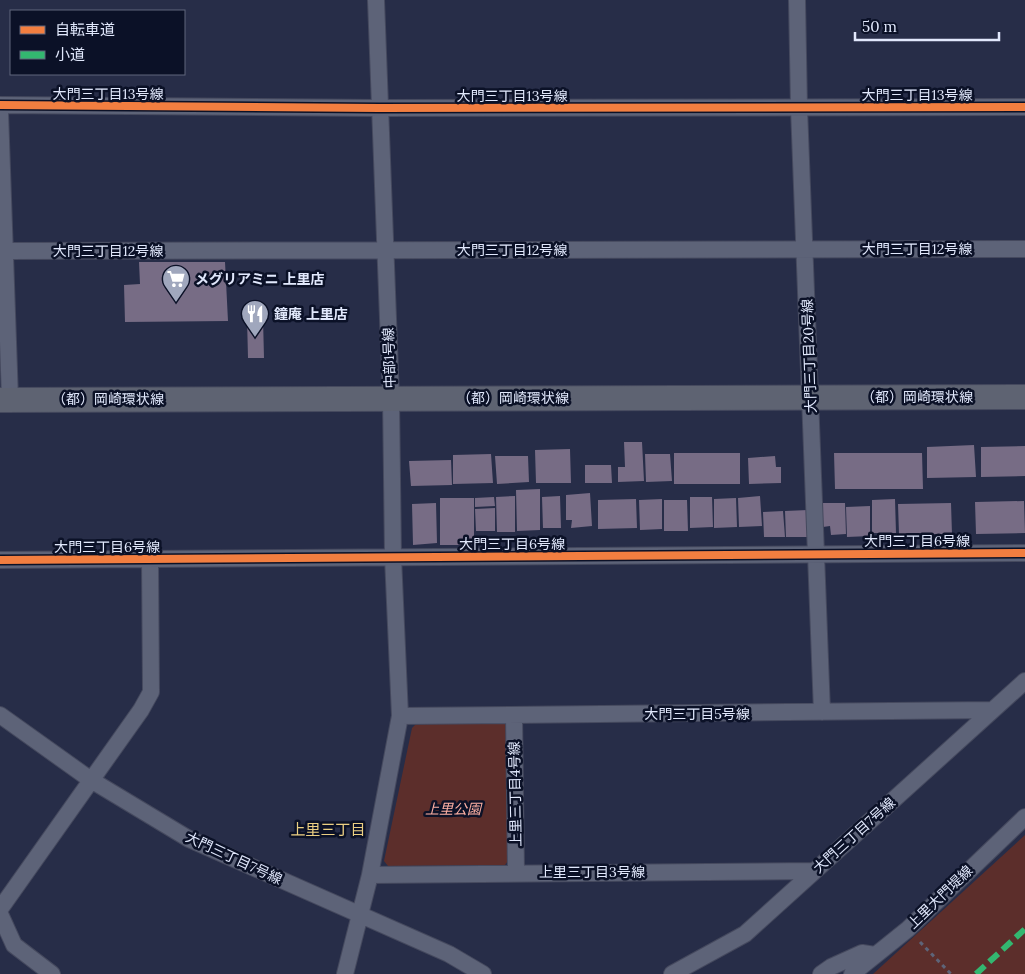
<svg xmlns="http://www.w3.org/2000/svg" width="1025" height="974" font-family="Lora,'Noto Sans JP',serif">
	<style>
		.green { fill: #5c2e2b }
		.building { fill: #776c85 }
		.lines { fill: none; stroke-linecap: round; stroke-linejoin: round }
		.street-casing { stroke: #45495e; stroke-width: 18 }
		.secondary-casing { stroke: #45495e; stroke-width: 26 }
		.path { stroke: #5e6478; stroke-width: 3; stroke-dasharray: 4 4; stroke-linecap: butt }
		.street { stroke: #5d6378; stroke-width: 16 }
		.secondary { stroke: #5e6372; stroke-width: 24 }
		.quiet { stroke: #33b770; stroke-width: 6; stroke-dasharray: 12 6; stroke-linecap: butt }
		.cycleway-casing { stroke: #0b1127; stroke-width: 11 }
		.cycleway { stroke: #f27e40; stroke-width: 8 }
		.labels { text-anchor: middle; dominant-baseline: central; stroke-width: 5; stroke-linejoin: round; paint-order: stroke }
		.street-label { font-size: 14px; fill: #e1e8fc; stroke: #0b1127 }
		.poi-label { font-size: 14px; font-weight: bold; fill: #e1e8fc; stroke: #0b1127; text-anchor: start }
		.park-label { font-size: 14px; font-style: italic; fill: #feb0a3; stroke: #0b1127 }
		.neighbourhood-label { font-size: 15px; fill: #ebcf83; stroke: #0b1127 }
	</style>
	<rect width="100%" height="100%" fill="#272d48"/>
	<path class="green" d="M504,723L510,729V858L505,865L388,866L384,861L412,728L416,724Z
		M1025,835V974H873Z"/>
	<path class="building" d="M139,262H225L228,321L125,322L124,285L140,284Z
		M247,318H263L264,358H248Z
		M624,442H642L644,481L618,482V467H625Z
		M974,445L976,477L927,478V447Z
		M1025,446V476L981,477V447Z
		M570,449L571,483H536L535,450Z
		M674,453H740V484H674Z
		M834,453H922L923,489H835Z
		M491,454L493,483L453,484V455Z
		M645,454H670L672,481L646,482Z
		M495,456H528L529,482L497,484Z
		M775,456L776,467H781V483L749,484L748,458Z
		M451,460L452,485L411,486L409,461Z
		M585,465H611L612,483H585Z
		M540,489V530L517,531L516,490Z
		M590,493L592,526L571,528L572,520H566V495Z
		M515,496V532H497L496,497Z
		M560,496L561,528H543L542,497Z
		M760,496L762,526L739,527L738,498Z
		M494,497L495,506L475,507V498Z
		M690,497H712L713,527L690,528Z
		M440,498H474V545H440Z
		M736,498L737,527L714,528V499Z
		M636,499L637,528L598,529V500Z
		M662,499V529L640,530L639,500Z
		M895,499L896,533H872V500Z
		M664,500H687L688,531H664Z
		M1024,501L1025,533L976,534L975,502Z
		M436,503L437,543L413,545L412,504Z
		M822,503H845L846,534L831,535L830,526L823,527Z
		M951,503L952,534H899L898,504Z
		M870,506V536L847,537L846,507Z
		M495,508V531H476L475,509Z
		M808,510L809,537H786L785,511Z
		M783,511L785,537H764L763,512Z"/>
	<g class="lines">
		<defs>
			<path id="street" d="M797,0L799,108L822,712
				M0,105L379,108L1025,107
				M0,112L10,399
				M0,251L1025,249
				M0,560L1025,553
				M0,715L91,780L189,839L449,954L483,974
				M514,715L516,872
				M400,716L993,710
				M370,875L814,871
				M0,909L141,710L151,692L150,560
				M0,914L14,945L52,974
				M345,974L370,875L400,716L393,557L391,398L376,0
				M672,974L745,934L1025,681
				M821,974L831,967L862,953L875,955
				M852,974L908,929L1025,817"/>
			<path id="secondary" d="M0,400L1025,397"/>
		</defs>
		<use href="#street" class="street-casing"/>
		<use href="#secondary" class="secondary-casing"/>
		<path class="path" d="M920,942L951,974"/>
		<use href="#street" class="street"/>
		<use href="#secondary" class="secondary"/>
		<path class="quiet" d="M976,974L1025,929"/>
		<defs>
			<path id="cycleway" d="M0,105L379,108L1025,107
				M0,560L1025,553"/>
		</defs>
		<use href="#cycleway" class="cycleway-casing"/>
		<use href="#cycleway" class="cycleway"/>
	</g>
	<defs>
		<symbol id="supermarket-pin" viewBox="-11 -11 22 30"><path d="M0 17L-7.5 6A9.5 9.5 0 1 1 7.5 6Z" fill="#a0a7bd" stroke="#0b1127"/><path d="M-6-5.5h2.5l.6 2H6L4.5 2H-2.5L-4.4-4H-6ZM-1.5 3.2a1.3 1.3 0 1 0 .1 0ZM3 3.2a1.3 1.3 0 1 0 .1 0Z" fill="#fff"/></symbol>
		<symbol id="restaurant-pin" viewBox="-11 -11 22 30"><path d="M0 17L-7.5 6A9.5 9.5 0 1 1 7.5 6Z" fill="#a0a7bd" stroke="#0b1127"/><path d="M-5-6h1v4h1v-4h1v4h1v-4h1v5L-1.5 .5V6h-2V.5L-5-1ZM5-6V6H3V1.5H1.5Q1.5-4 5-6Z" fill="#fff"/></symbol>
	</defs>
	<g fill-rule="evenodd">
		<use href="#supermarket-pin" x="160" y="263" width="32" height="43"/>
		<use href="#restaurant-pin" x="239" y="298" width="32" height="43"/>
	</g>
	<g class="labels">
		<g class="street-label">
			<text x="108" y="94">大門三丁目13号線</text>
			<text x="917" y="95">大門三丁目13号線</text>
			<text x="512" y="96">大門三丁目13号線</text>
			<text x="917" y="249">大門三丁目12号線</text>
			<text x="512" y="250">大門三丁目12号線</text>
			<text x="108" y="251">大門三丁目12号線</text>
			<text transform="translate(809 356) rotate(-92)">大門三丁目20号線</text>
			<text transform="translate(389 358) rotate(-92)">中部1号線</text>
			<text x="917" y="397">（都）岡崎環状線</text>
			<text x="513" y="398">（都）岡崎環状線</text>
			<text x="108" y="399">（都）岡崎環状線</text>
			<text x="917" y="541">大門三丁目6号線</text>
			<text x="512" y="544">大門三丁目6号線</text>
			<text x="107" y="547">大門三丁目6号線</text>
			<text x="697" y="714">大門三丁目5号線</text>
			<text transform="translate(515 794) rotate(-91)">上里三丁目4号線</text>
			<text transform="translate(854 835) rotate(-42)">大門三丁目7号線</text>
			<text transform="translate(234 858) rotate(25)">大門三丁目7号線</text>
			<text x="592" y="872">上里三丁目3号線</text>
			<text transform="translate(940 897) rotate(-44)">上里大門堤線</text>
		</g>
		<g class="poi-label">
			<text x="195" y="279">メグリアミニ 上里店</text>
			<text x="274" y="314">鐘庵 上里店</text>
		</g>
		<g class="park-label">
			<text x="453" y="809">上里公園</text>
		</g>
		<g class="neighbourhood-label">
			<text x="328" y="829">上里三丁目</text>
		</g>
	</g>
	<rect x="10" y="10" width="175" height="65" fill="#0b1127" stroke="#61677c"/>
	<rect x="20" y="26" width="25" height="8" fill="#f27e40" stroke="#61677c"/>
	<text x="55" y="35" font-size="15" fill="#e1e8fc">自転車道</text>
	<rect x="20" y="51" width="25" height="8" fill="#33b770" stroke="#61677c"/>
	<text x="55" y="60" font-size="15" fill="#e1e8fc">小道</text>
	<path d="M855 32v8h144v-8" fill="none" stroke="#e1e8fc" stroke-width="2.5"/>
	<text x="862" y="32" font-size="15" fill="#e1e8fc" stroke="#0b1127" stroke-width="4" paint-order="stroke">50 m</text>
</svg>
